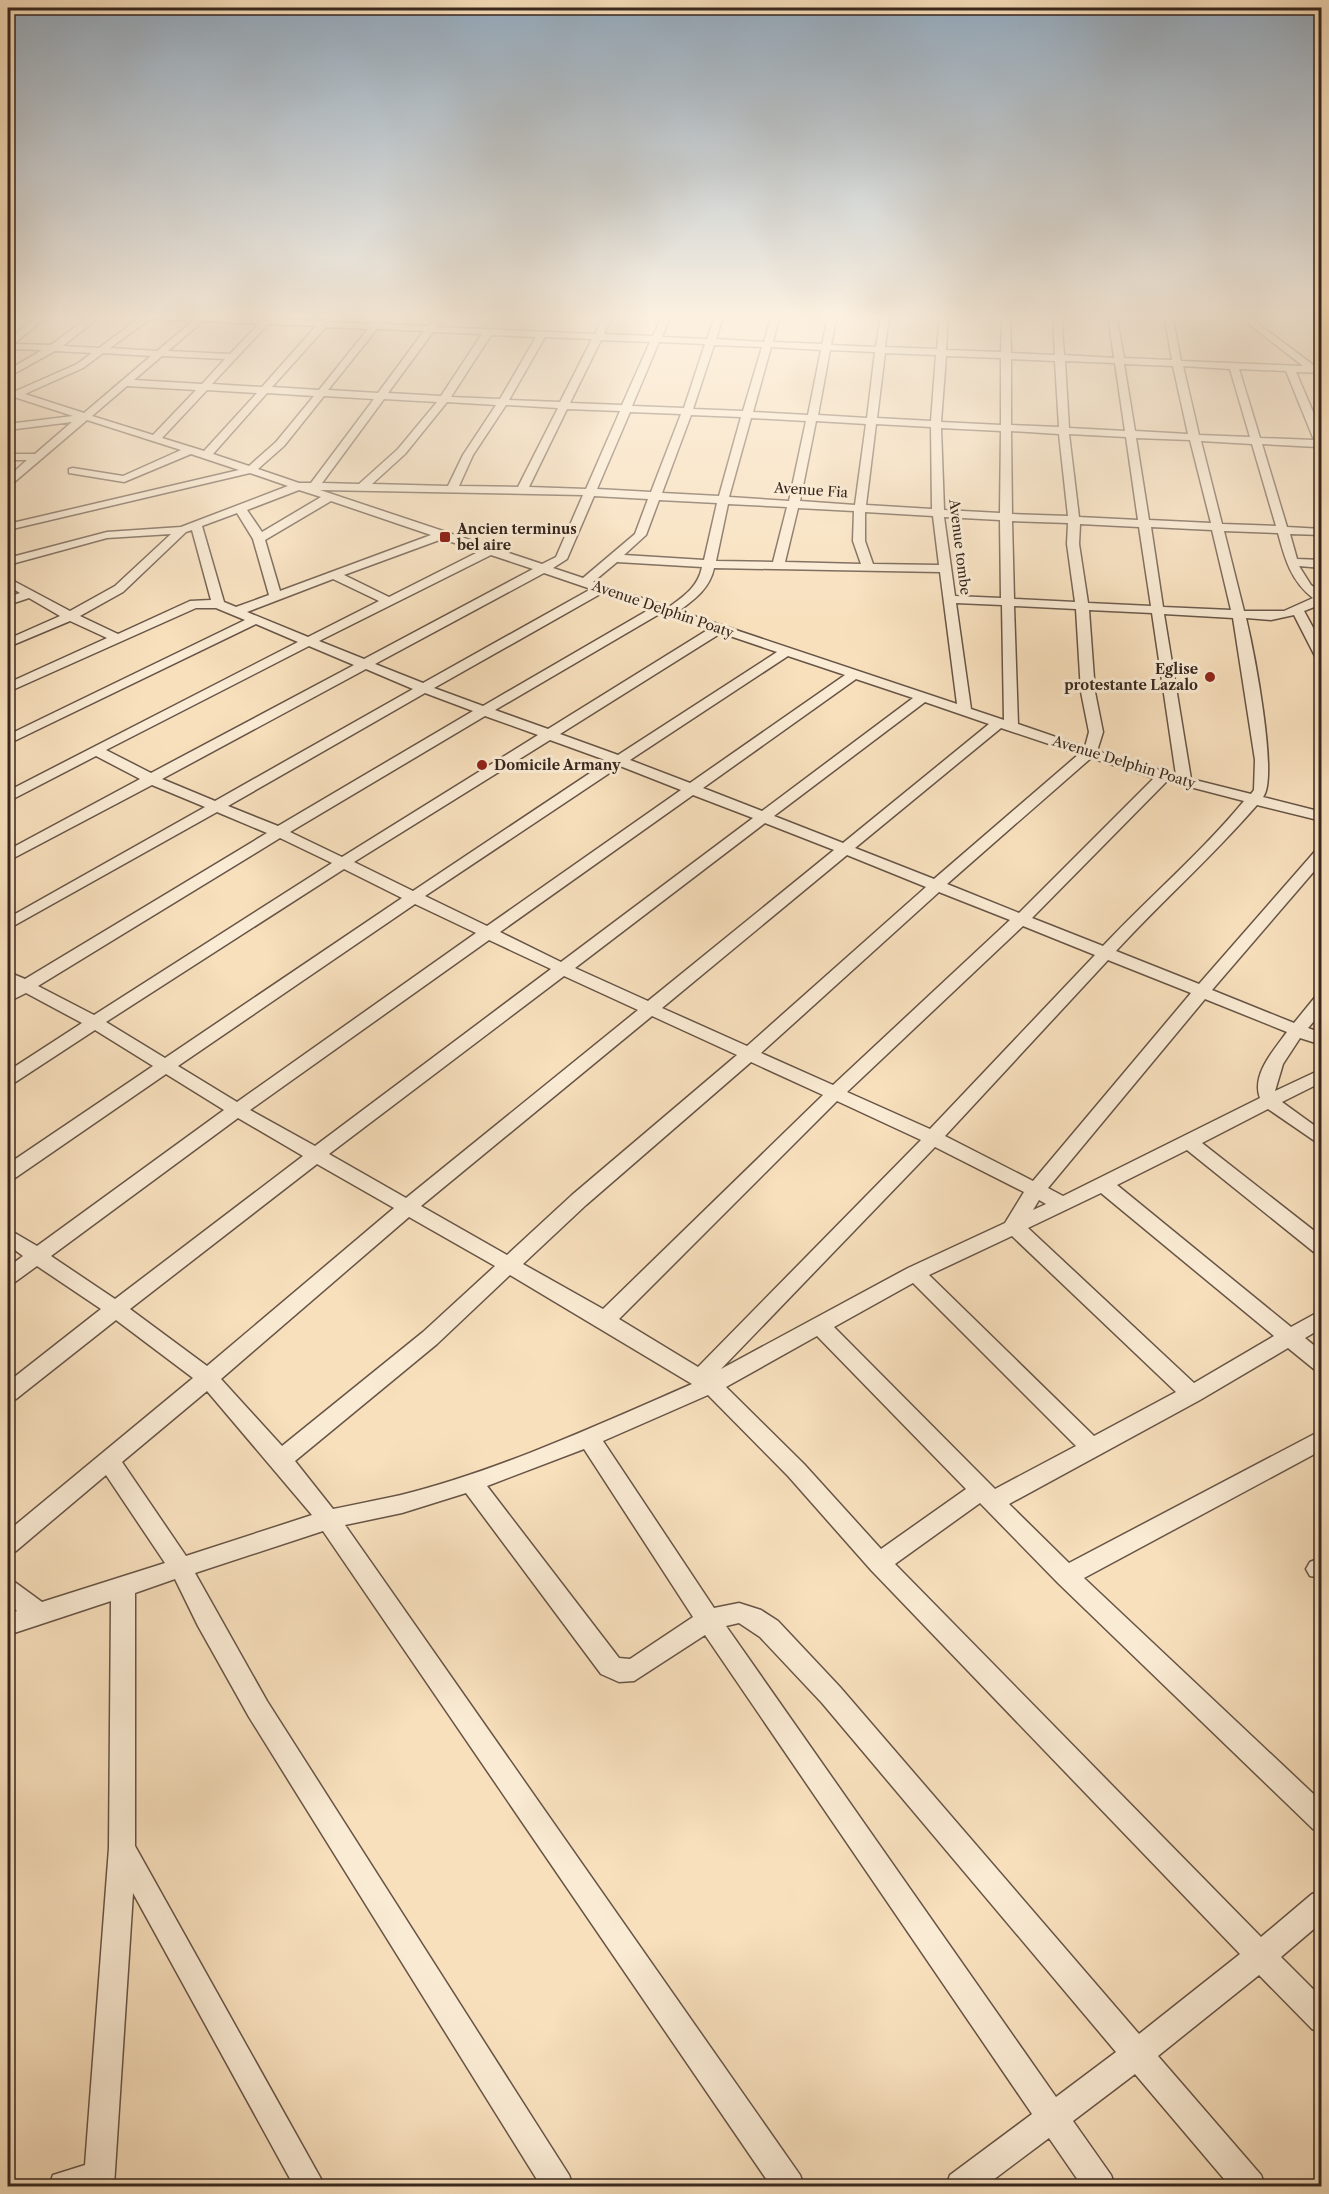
<svg xmlns="http://www.w3.org/2000/svg" width="1329" height="2194" font-family="'Libre Caslon Text',serif">
	<style>
		.lines { fill: none; stroke-linecap: round; stroke-linejoin: round }
		.minor-casing { stroke: #675446; stroke-width: 3 }
		.minor { fill: #faebd4; fill-rule: evenodd }
		.poi-dot { fill: #8f2418; stroke: #faebd4; stroke-width: 2 }
		.labels { text-anchor: middle; dominant-baseline: central; stroke-width: 6; stroke-linejoin: round; paint-order: stroke }
		.far-street-label { font-size: 14px; fill: #37261e; stroke: #faebd4 }
		.far-poi-label { font-size: 14px; font-weight: bold; fill: #37261e; stroke: #faebd4; text-anchor: start }
	</style>
	<rect width="100%" height="100%" fill="#f8e0bd"/>
	<filter id="stains"><feTurbulence type="fractalNoise" baseFrequency=".00333" numOctaves="4"/><feColorMatrix values="0 0 0 0 .2 0 0 0 0 .09 0 0 0 0 .02 0 0 0 .5 -.17"/></filter>
	<radialGradient id="worn" r=".72"><stop offset=".6" stop-color="#630" stop-opacity="0"/><stop offset="1" stop-color="#630" stop-opacity=".3"/></radialGradient>
	<g class="lines">
		<defs>
			<path id="minor" d="M40,314H49L14,344L51,345L92,314H209V316L263,319L270,314L274,317L273,319L321,321L327,317L330,322L372,324L381,314H389L382,324L428,326L438,314H446L437,327L595,334L605,314H613L604,334L653,336L663,314H671L662,337L707,339L716,314H724L716,339L764,342L772,314H780L773,342L822,344L829,314H837L831,345L876,347L881,314H889L885,347L937,349L940,314H948L946,350L1001,352L1002,314H1010L1011,353L1055,355L1053,314H1061L1064,355L1114,358L1108,314H1116L1124,358L1172,360L1164,314H1172L1181,361L1303,366L1236,314H1245L1316,367H1322V373L1296,372L1322,433V450L1317,447L1262,444L1287,527L1322,529V535L1290,534L1297,559L1322,560V568L1299,566L1311,585L1322,593V604L1304,611L1322,644V662L1316,658L1294,615L1271,620L1246,618C1253,647 1279,778 1263,797L1322,812V821L1257,805C1213,856 1162,901 1116,951L1199,984L1317,849L1322,848V862L1212,990L1294,1023L1316,996L1322,995V1012L1308,1028L1322,1033V1045L1300,1038L1283,1064L1275,1091L1322,1069V1082L1282,1102L1322,1131V1146L1268,1109L1202,1143L1322,1237V1255L1315,1253L1187,1150L1117,1185L1291,1327L1322,1310V1328L1305,1338L1322,1352V1372L1315,1370L1288,1348L1200,1400L1009,1504L1069,1563L1322,1430V1450L1084,1578L1322,1802V1832L1313,1829L1058,1583L980,1503L895,1564L1261,1937L1312,1894L1322,1891V1922L1281,1957L1322,1998V2033L1312,2029L1259,1975L1158,2056L1261,2175L1265,2186H1230L1135,2074L1073,2121L1111,2175L1115,2186H1082L1049,2138L985,2186H946L950,2175L1032,2114L705,1635L634,1681L619,1682L601,1674L466,1493L402,1513L345,1525L800,2175L804,2186H771L323,1531L195,1573L267,1701L569,2175L573,2186H541L249,1717L198,1626L175,1579L135,1593V1846L325,2186H294L133,1893L114,2186H49L53,2175L85,2165L109,1848L111,1601L8,1635V1614L17,1611L8,1603V1580L16,1583L42,1602L165,1563L106,1475L16,1551L8,1554V1531L193,1378L116,1320L16,1399L8,1401V1382L101,1309L37,1266L15,1282L8,1284V1267L23,1256L8,1245V1229L37,1246L224,1110L166,1074L15,1178L8,1179V1164L153,1066L95,1030L14,1083L8,1085V1071L82,1023L26,993L8,1002V990L13,987L8,983V972L25,979L267,833L217,812L8,929V918L205,807L152,785L8,861V850L140,779L96,756L13,799L8,800V791L298,642L256,624L8,744V735L245,620L216,608H196L8,692V683L107,638L70,621L8,647V639L60,616L29,598L8,605V597L20,593L8,586V578L70,611L115,586L171,534L107,538L8,565V558L107,532L181,527L288,486L250,473L8,530V524L239,470L191,454L124,482L69,473V469L73,468L123,476L181,450L87,420L12,484L8,485V477L27,460H8V454H35L72,422L8,430V424L73,416L8,395V389L16,391L77,364L92,353L55,351L8,377V370L42,350L8,349V340ZM100,316L139,318L99,348L63,346ZM150,319L193,321L157,351L110,348ZM203,321L259,324L230,354L168,351ZM268,324L316,326L262,387L212,384ZM326,327L368,329L319,390L272,387ZM377,329L424,331L378,393L328,390ZM433,332L482,334L441,396L388,393ZM491,335L536,337L500,399L451,397ZM545,337L592,339L560,402L509,400ZM601,340L650,342L622,405L570,403ZM659,342L705,344L684,408L632,406ZM714,345L762,347L743,411L693,409ZM771,347L821,350L808,415L753,412ZM830,350L875,352L867,418L818,415ZM103,353L151,356L84,413L25,394L83,368ZM885,353L936,355L931,421L877,418ZM162,356L225,359L202,384L134,380ZM946,356L1001,358V425L941,422ZM1011,359L1055,361L1059,427L1011,425ZM1065,361L1115,363L1125,431L1069,428ZM1124,364L1173,366L1188,434L1135,431ZM1183,366L1230,369L1250,437L1199,435ZM1239,369L1286,371L1314,440L1260,438ZM127,386L196,390L153,435L92,416ZM207,390L257,393L204,451L162,438ZM267,393L314,396L276,442L249,466L213,454ZM324,396L374,399L311,483H299L258,469L284,446ZM384,399L437,402L398,449L359,484L322,483ZM447,402L496,405L463,455L448,486L372,484L405,454ZM506,405L558,408L518,487L459,486L473,455ZM567,409L620,411L586,489L529,487ZM630,412L681,414L651,492L597,489ZM691,415L741,417L719,496L662,493ZM751,418L806,421L789,501L729,497ZM816,421L866,424L855,505L800,501ZM876,424L931,427L932,509L866,505ZM941,428L1001,431L1000,513L944,510ZM1011,431L1059,434L1068,516L1012,514ZM1069,434L1126,437L1138,520L1079,517ZM1136,438L1190,440L1211,523L1149,520ZM1201,441L1252,444L1276,526L1222,524ZM299,490L321,497L262,532L247,510ZM320,490L583,495L556,557L542,564ZM594,496L648,499L635,534L583,578L553,568L567,559ZM659,500L717,503L704,560L624,555L646,535ZM331,501L431,535L280,591L265,540ZM728,504L787,507L773,562L716,561ZM798,508L854,511L853,541L861,564L785,562ZM865,512L933,516L939,565L873,564L865,541ZM237,513L253,539L269,595L236,607L224,602L202,526ZM944,517L1000,520L1001,598L955,596ZM1012,521L1068,523L1067,544L1075,602L1014,599ZM1080,524L1139,527L1151,606L1088,603L1079,544ZM1151,527L1212,530L1231,610L1163,607ZM192,530L211,600L190,601L118,634L80,616L123,592L186,532ZM1224,531L1278,533C1285,559 1291,581 1313,598L1284,611H1244ZM442,539L480,551L389,597L344,575ZM491,555L533,569L364,659L319,641ZM617,562L702,567C698,587 684,596 669,607L593,582ZM714,568L940,572L957,704L679,611C695,599 710,588 714,568ZM544,573L591,589L423,683L375,664ZM333,579L379,601L308,637L247,612ZM602,593L650,609L483,706L434,688ZM956,603L1002,605L1004,720L971,709ZM1014,606L1076,609L1081,692L1089,732L1085,747L1018,724ZM1089,610L1152,613L1176,775L1097,751L1103,732L1095,692ZM661,613L709,629L548,729L495,710ZM1164,614L1233,618L1255,760L1254,790L1251,794L1191,779ZM721,633L777,652L618,755L560,734ZM309,646L354,665L151,773L106,750ZM788,656L845,675L690,783L630,760ZM366,669L413,689L215,801L162,779ZM856,679L913,698L762,811L703,788ZM425,693L473,711L278,826L228,806ZM925,702L989,724L843,843L774,816ZM485,716L538,735L342,857L290,832ZM1001,728L1079,754L934,879L855,848ZM550,740L608,761L413,891L354,862ZM1091,758L1154,778L1019,913L947,884ZM620,766L681,790L487,926L425,896ZM1167,781L1244,801C1201,853 1149,897 1103,946L1032,918ZM693,795L753,818L561,962L500,932ZM765,823L834,850L648,1001L575,968ZM280,838L332,863L94,1015L38,986ZM847,855L926,887L747,1046L662,1008ZM344,869L402,898L165,1058L106,1022ZM939,892L1010,920L833,1085L761,1053ZM415,904L476,933L237,1102L178,1066ZM1023,926L1095,955L930,1129L847,1092ZM489,940L551,969L315,1146L250,1110ZM1108,960L1191,993L1033,1181L945,1136ZM564,976L638,1010L406,1198L329,1154ZM1205,999L1287,1032C1274,1050 1251,1075 1260,1098L1063,1196L1048,1188ZM652,1016L737,1055L572,1195L507,1255L421,1206ZM751,1062L823,1095L603,1309L523,1264L586,1205ZM837,1101L921,1140L698,1367L619,1319ZM238,1118L303,1156L115,1299L51,1256ZM935,1147L1024,1192L1005,1223L908,1268L721,1369ZM317,1164L394,1208L207,1366L130,1309ZM1101,1193L1274,1336L1194,1383L1028,1228ZM1039,1200L1046,1204L1033,1210ZM409,1217L495,1266L423,1332L282,1446L221,1379ZM1012,1236L1176,1392L1094,1436L929,1275ZM510,1275L692,1384C600,1424 498,1471 401,1495C379,1500 356,1504 333,1509L295,1461L437,1344ZM913,1283L1076,1446L995,1489L834,1327ZM817,1336L966,1489L881,1549L804,1464L726,1387ZM207,1391L312,1515L186,1556L122,1462ZM708,1395L788,1476L871,1570L1240,1954L1139,2034L840,1687L778,1621L761,1610L739,1603L714,1608L603,1441ZM584,1449L693,1617L630,1659L619,1658L487,1486ZM739,1623L760,1637L822,1703L1116,2052L1056,2097L726,1626Z
				M1307,314L1322,317V324L1308,316Z
				M1322,1557V1578L1310,1576L1306,1569L1310,1562Z"/>
		</defs>
		<use href="#minor" class="minor-casing"/>
		<use href="#minor" class="minor"/>
	</g>
	<linearGradient id="sky" x2="0" y2="1"><stop stop-color="#94acc1"/><stop offset="0.51" stop-color="#fcf1e1"/><stop offset="1" stop-color="#fcf1e1" stop-opacity="0"/></linearGradient>
	<rect width="1329" height="621" fill="url(#sky)"/>
	<g class="poi-dot">
		<rect x="439" y="531" width="12" height="12" rx="3"/>
		<circle cx="1210" cy="677" r="6"/>
		<circle cx="482" cy="765" r="6"/>
	</g>
	<g class="labels">
		<g class="far-street-label">
			<text transform="translate(811 490) rotate(4)">Avenue Fia</text>
			<text transform="translate(960 547) rotate(83)">Avenue tombe</text>
			<text transform="translate(663 609) rotate(19)">Avenue Delphin Poaty</text>
			<text transform="translate(1124 762) rotate(17)">Avenue Delphin Poaty</text>
		</g>
		<g class="far-poi-label">
			<text x="457" y="529">Ancien terminus<tspan x="457" dy="16">bel aire</tspan></text>
			<text x="1198" y="669" text-anchor="end">Eglise<tspan x="1198" dy="16">protestante Lazalo</tspan></text>
			<text x="494" y="765">Domicile Armany</text>
		</g>
	</g>
	<rect width="1329" height="2194" fill="none" stroke="#f8e0bd" stroke-width="30"/>
	<rect x="9" y="9" width="1311" height="2176" fill="none" stroke="#37261e" stroke-width="3"/>
	<rect x="15" y="15" width="1299" height="2164" fill="none" stroke="#37261e" stroke-width="1.5"/>
	<rect width="100%" height="100%" filter="url(#stains)"/>
	<rect width="100%" height="100%" fill="url(#worn)"/>
</svg>
